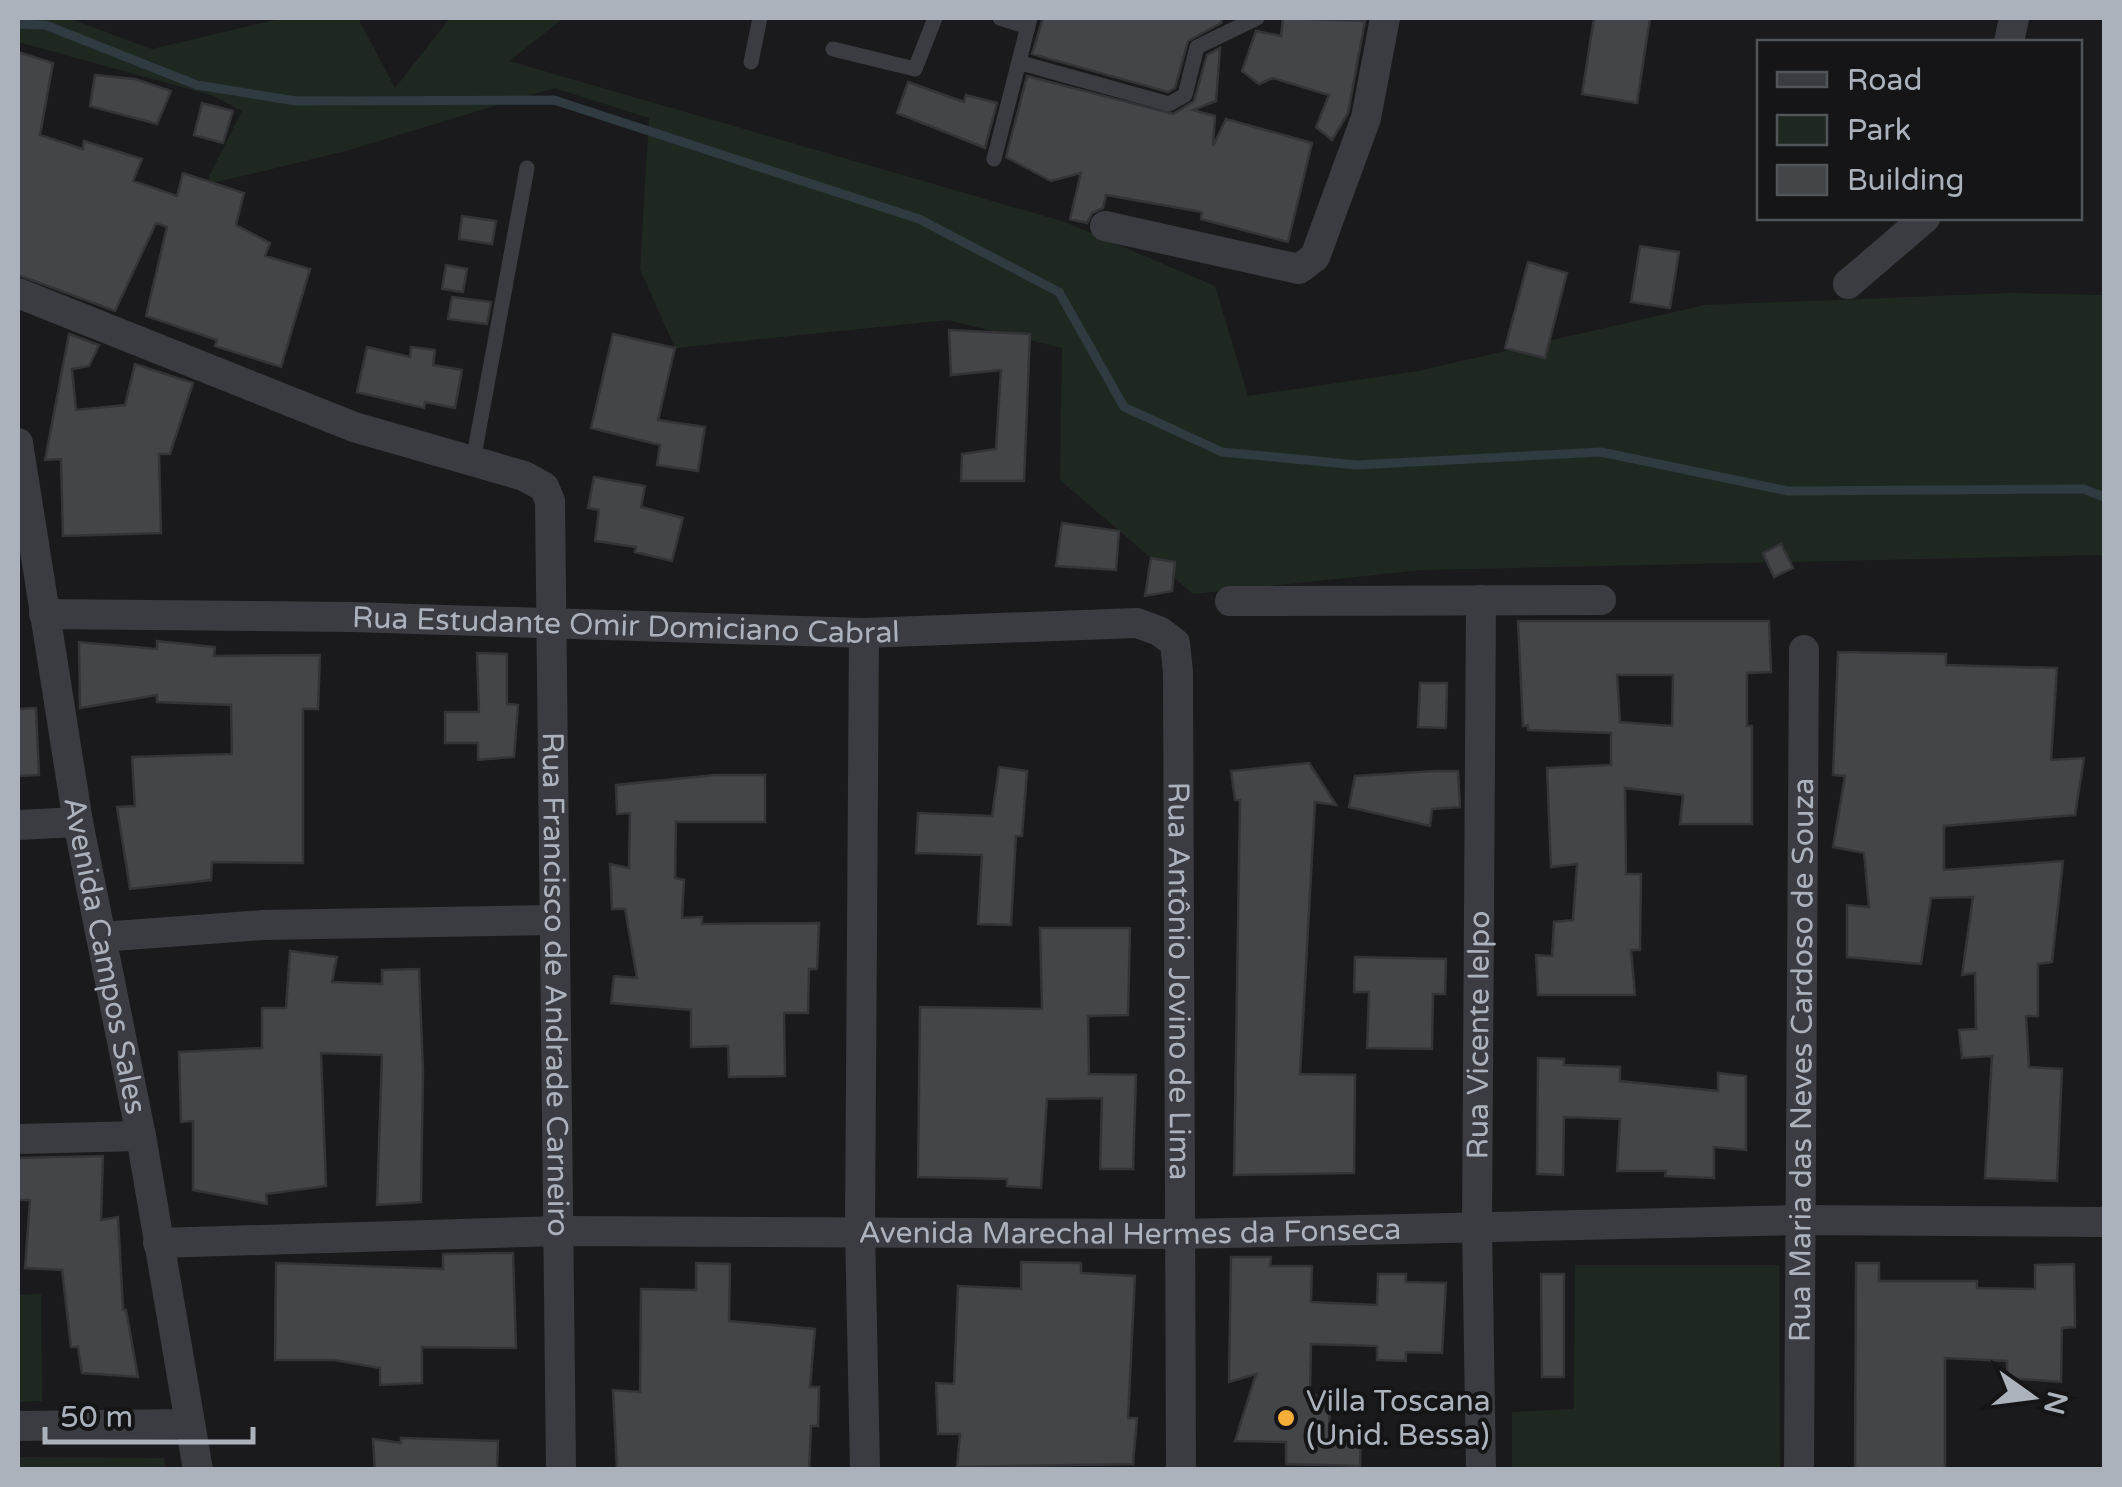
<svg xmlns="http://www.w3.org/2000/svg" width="2122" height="1487" font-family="'Varela Round',sans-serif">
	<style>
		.green { fill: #1f2820 }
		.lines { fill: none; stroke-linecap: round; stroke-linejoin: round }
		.stream { stroke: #2f3a41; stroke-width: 9 }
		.building { fill: #444549; stroke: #343438; stroke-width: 2.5; fill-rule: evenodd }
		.service { stroke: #3b3c41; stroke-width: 15 }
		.minor { stroke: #3b3c41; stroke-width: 30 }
		.poi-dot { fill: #f6ae38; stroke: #151517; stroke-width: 4 }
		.labels { text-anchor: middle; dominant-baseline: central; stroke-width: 8; stroke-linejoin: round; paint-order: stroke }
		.street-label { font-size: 30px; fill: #acb2bc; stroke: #151517 }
		.poi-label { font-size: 30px; fill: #acb2bc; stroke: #151517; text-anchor: start }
	</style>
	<rect width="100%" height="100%" fill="#1a1a1c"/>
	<path class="green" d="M18,18H68L152,49L284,18H358L395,88L450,18H564L509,61L1065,222L1215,286L1248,396L1418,371L1705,305L2011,293L2104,295V555L1421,570L1193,594L1060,480L1062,348L948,320L675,348L640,269L649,118L554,88L346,151L213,183L208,179L242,111L211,95L18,42Z
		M1575,1265H1779L1780,1469H1512V1412L1574,1409Z
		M41,1294L42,1401L18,1402V1295Z
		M18,1457L164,1458L165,1469H18Z"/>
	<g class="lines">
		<path class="stream" d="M18,24L45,25L197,85L296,101L554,100L919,219L1059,292L1124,407L1222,452L1357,465L1601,452L1788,491L2084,489L2104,497"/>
	</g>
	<path class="building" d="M1043,18H1222L1221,23L1188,41L1175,88L1168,92L1032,54Z
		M1283,18L1365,21L1348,113L1332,140L1316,127L1329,95L1273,78L1259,84L1242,71L1256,31L1281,36Z
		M1594,18H1650L1637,103L1582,94Z
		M1220,48L1216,101L1193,110L1215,116L1213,146L1226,119L1312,143L1288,242L1201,219L1202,212L1106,195L1103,208L1092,213L1087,223L1070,219L1081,173L1051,181L1006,157L1027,76L1173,114L1194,101L1207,55Z
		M18,52L53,63L40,135L83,149L84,141L142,159L133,181L177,196L183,173L244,193L236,225L270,243L265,256L310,269L281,367L215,346L217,340L146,316L167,227L156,223L115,311L18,275Z
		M95,75L135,79L171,91L157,124L90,106Z
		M908,82L964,102L966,95L997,103L985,148L897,113Z
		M202,103L233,111L223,143L194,135Z
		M462,216L496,221L492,244L459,239Z
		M1640,246L1679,252L1670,308L1631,302Z
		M1528,262L1567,273L1545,358L1505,348Z
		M446,265L467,269L463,292L442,289Z
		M452,297L491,302L487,324L448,319Z
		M949,330L1030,334L1024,481H961L962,454L996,449L1001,370L951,375Z
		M69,334L99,345L89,366L72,369L76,410L125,405L135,364L193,383L170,454H159L161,533L63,536L61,459L45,460Z
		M613,334L675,348L658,420L705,427L698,471L657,465L660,445L591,428Z
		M367,347L410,357L411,347L435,350L433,365L462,370L455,408L425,402L424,408L357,392Z
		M594,477L645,486L641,507L683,518L672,561L635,552L636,547L595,541L599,510L588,508Z
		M1062,523L1119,531L1116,570L1056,566Z
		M1781,544L1793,568L1774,577L1763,553Z
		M1151,558L1175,562L1172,591L1145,596Z
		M1518,621H1769L1771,672L1747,673V726H1752V824H1680L1683,795L1625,788L1626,874H1641L1640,950H1631L1635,995H1538L1536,955L1552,956L1554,922L1573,920L1577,864L1551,867L1547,768L1611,765V733L1528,730V725L1523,726ZM1617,675H1673L1672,726L1620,722Z
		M157,641L215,647L214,656L320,655L318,709H303V863L212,862L211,880L130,889L117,807L135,806L132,757L232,754L231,705L157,702V695L80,708L79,642L157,649Z
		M1838,652L1946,654V665L2057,668L2051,760L2084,758L2075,815L1944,826V870L2063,861L2052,962L2038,964V1016H2026L2029,1067L2062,1069L2057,1181L1985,1178L1992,1056L1962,1058L1959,1030L1976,1029L1975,973L1962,975L1973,897L1931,898L1921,964L1847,957V905L1869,907L1864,853L1833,847L1845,776L1833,775Z
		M477,653L507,654V704L518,705L514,757L478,760V743H445V712H479Z
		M1420,683H1447L1446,728L1418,727Z
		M36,708L39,775L18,776V709Z
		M1309,763L1336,805L1315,802L1300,1074L1355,1075L1354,1173L1234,1175L1240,800H1235L1231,771Z
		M999,767L1027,771L1022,836H1016L1011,925L978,924L982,855L916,853L918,813L992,816Z
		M1436,771H1458L1460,807L1432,809L1430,826L1349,807L1355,776Z
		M715,775H765V822H676L675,878L684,880L682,918L702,917V924L819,923L817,969H809L808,1013H784L785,1076L729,1077L728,1046L691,1047V1010L611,1003L614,976L637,978L625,909H612L610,864L629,868L630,813L617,814L616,785Z
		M1040,928H1130L1128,1015L1088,1016L1089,1074L1136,1075L1133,1169H1100L1102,1098L1047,1099L1041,1188L1007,1186V1179L918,1177L920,1007L1042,1009Z
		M290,951L337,957L332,982L382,984V970L419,969L423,1072L421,1202L377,1205L382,1055L321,1053L326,1186L266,1194L267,1204L193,1190V1121L181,1122L179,1052L262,1048V1008H286Z
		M1355,957L1446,959L1445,994H1433L1432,1049L1367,1048L1369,992H1354Z
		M1538,1058L1564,1059V1065L1620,1067V1081L1718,1091V1073L1746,1076V1150L1714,1147V1178L1665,1176L1666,1171H1617L1620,1119L1564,1117L1563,1175L1537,1174Z
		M103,1156L101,1220L118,1217L123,1310H126L138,1377L82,1373L78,1347H71L62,1270L25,1268L30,1200H18V1158Z
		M513,1253L516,1348L422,1347V1383L380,1385V1368L334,1360H275L276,1263L443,1269V1254Z
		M1231,1257H1271L1270,1266H1312L1311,1302L1377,1305L1378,1274H1406V1282L1446,1283L1442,1353L1406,1352V1361L1377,1360V1346L1311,1344L1310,1395L1330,1396L1329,1434L1361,1433L1360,1466L1286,1464V1442L1235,1441L1256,1374L1229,1382Z
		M1021,1262L1081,1263V1273L1135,1276L1128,1418H1137L1133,1464L957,1467L960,1434H938L936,1383L954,1384L958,1286L1021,1289Z
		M696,1263L730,1264L729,1321L815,1329L810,1387H819L818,1426H811L809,1470H617L613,1390L640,1392L641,1289L696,1290Z
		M1856,1263H1879V1281H1977V1288L2035,1289V1265L2074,1264L2075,1327L2062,1328L2061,1382L2007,1378V1361L1945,1358V1470H1855Z
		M1541,1274H1564V1377H1542Z
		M401,1438L498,1441L497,1470H375L373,1439L401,1443Z"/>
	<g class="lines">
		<path class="service" d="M1000,18L1028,27
			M833,49L915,69L935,18
			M751,62L760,18
			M1021,63L1169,104L1185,95L1197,47L1257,18
			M994,159L1030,18
			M473,461L527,168"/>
		<g class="minor">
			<path d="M2009,42L2014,18"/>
			<path d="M1105,226L1299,269L1315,257L1366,118L1385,18"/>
			<path d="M1848,284L1925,218"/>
			<path id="s1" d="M18,293L354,427L524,476L544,487L550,501L561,1470"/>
			<path id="s2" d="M18,443L78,822L141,1136L198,1470"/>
			<path d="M1230,601L1601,600"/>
			<path id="s3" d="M44,614L352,617L864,633L1137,623L1159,631L1175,643L1178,672L1181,1470"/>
			<path d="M864,633L860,1229L865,1470"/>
			<path d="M18,825L78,822"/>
			<path d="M101,937L263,925L552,920"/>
			<path d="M18,1139L141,1136"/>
			<path id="s4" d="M158,1243L560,1231L1180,1234L1798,1220L2104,1222"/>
			<path d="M18,1426L189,1424"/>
			<path id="s5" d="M1481,1470L1477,1226L1481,600"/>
			<path id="s6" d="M1799,1470L1804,650"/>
		</g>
	</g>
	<circle class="poi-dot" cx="1286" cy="1418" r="10"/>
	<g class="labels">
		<g class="street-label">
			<text stroke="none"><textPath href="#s3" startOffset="582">Rua Estudante Omir Domiciano Cabral</textPath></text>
			<text stroke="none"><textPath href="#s2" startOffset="520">Avenida Campos Sales</textPath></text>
			<text stroke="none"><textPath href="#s3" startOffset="1475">Rua Antônio Jovino de Lima</textPath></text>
			<text stroke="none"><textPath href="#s1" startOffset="1060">Rua Francisco de Andrade Carneiro</textPath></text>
			<text stroke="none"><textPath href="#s5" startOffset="435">Rua Vicente Ielpo</textPath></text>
			<text stroke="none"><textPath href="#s6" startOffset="410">Rua Maria das Neves Cardoso de Souza</textPath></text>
			<text stroke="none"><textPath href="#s4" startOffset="972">Avenida Marechal Hermes da Fonseca</textPath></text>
		</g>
		<g class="poi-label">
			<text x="1306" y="1401">Villa Toscana<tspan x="1306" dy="34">(Unid. Bessa)</tspan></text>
		</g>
	</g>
	<rect width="2122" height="1487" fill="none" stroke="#acb2bc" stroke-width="40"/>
	<rect x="1757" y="40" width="325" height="180" fill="#151517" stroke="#515459" stroke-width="2.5"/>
	<rect x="1777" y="72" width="50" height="15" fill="#3b3c41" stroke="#515459" stroke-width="2.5"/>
	<text x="1847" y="90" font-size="30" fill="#acb2bc">Road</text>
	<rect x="1777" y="115" width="50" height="30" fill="#1f2820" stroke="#515459" stroke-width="2.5"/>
	<text x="1847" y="140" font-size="30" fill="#acb2bc">Park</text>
	<rect x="1777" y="165" width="50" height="30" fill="#444549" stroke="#515459" stroke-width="2.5"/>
	<text x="1847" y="190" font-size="30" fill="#acb2bc">Building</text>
	<g transform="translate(2032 1397) rotate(104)" stroke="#151517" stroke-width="8" paint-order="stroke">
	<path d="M0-8L18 38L0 25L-18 38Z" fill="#acb2bc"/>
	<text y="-15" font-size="28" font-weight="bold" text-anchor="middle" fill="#acb2bc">N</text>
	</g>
	<path d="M45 1427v15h208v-15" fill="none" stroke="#acb2bc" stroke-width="5"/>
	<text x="60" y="1427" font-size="30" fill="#acb2bc" stroke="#151517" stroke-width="8" paint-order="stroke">50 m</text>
</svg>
